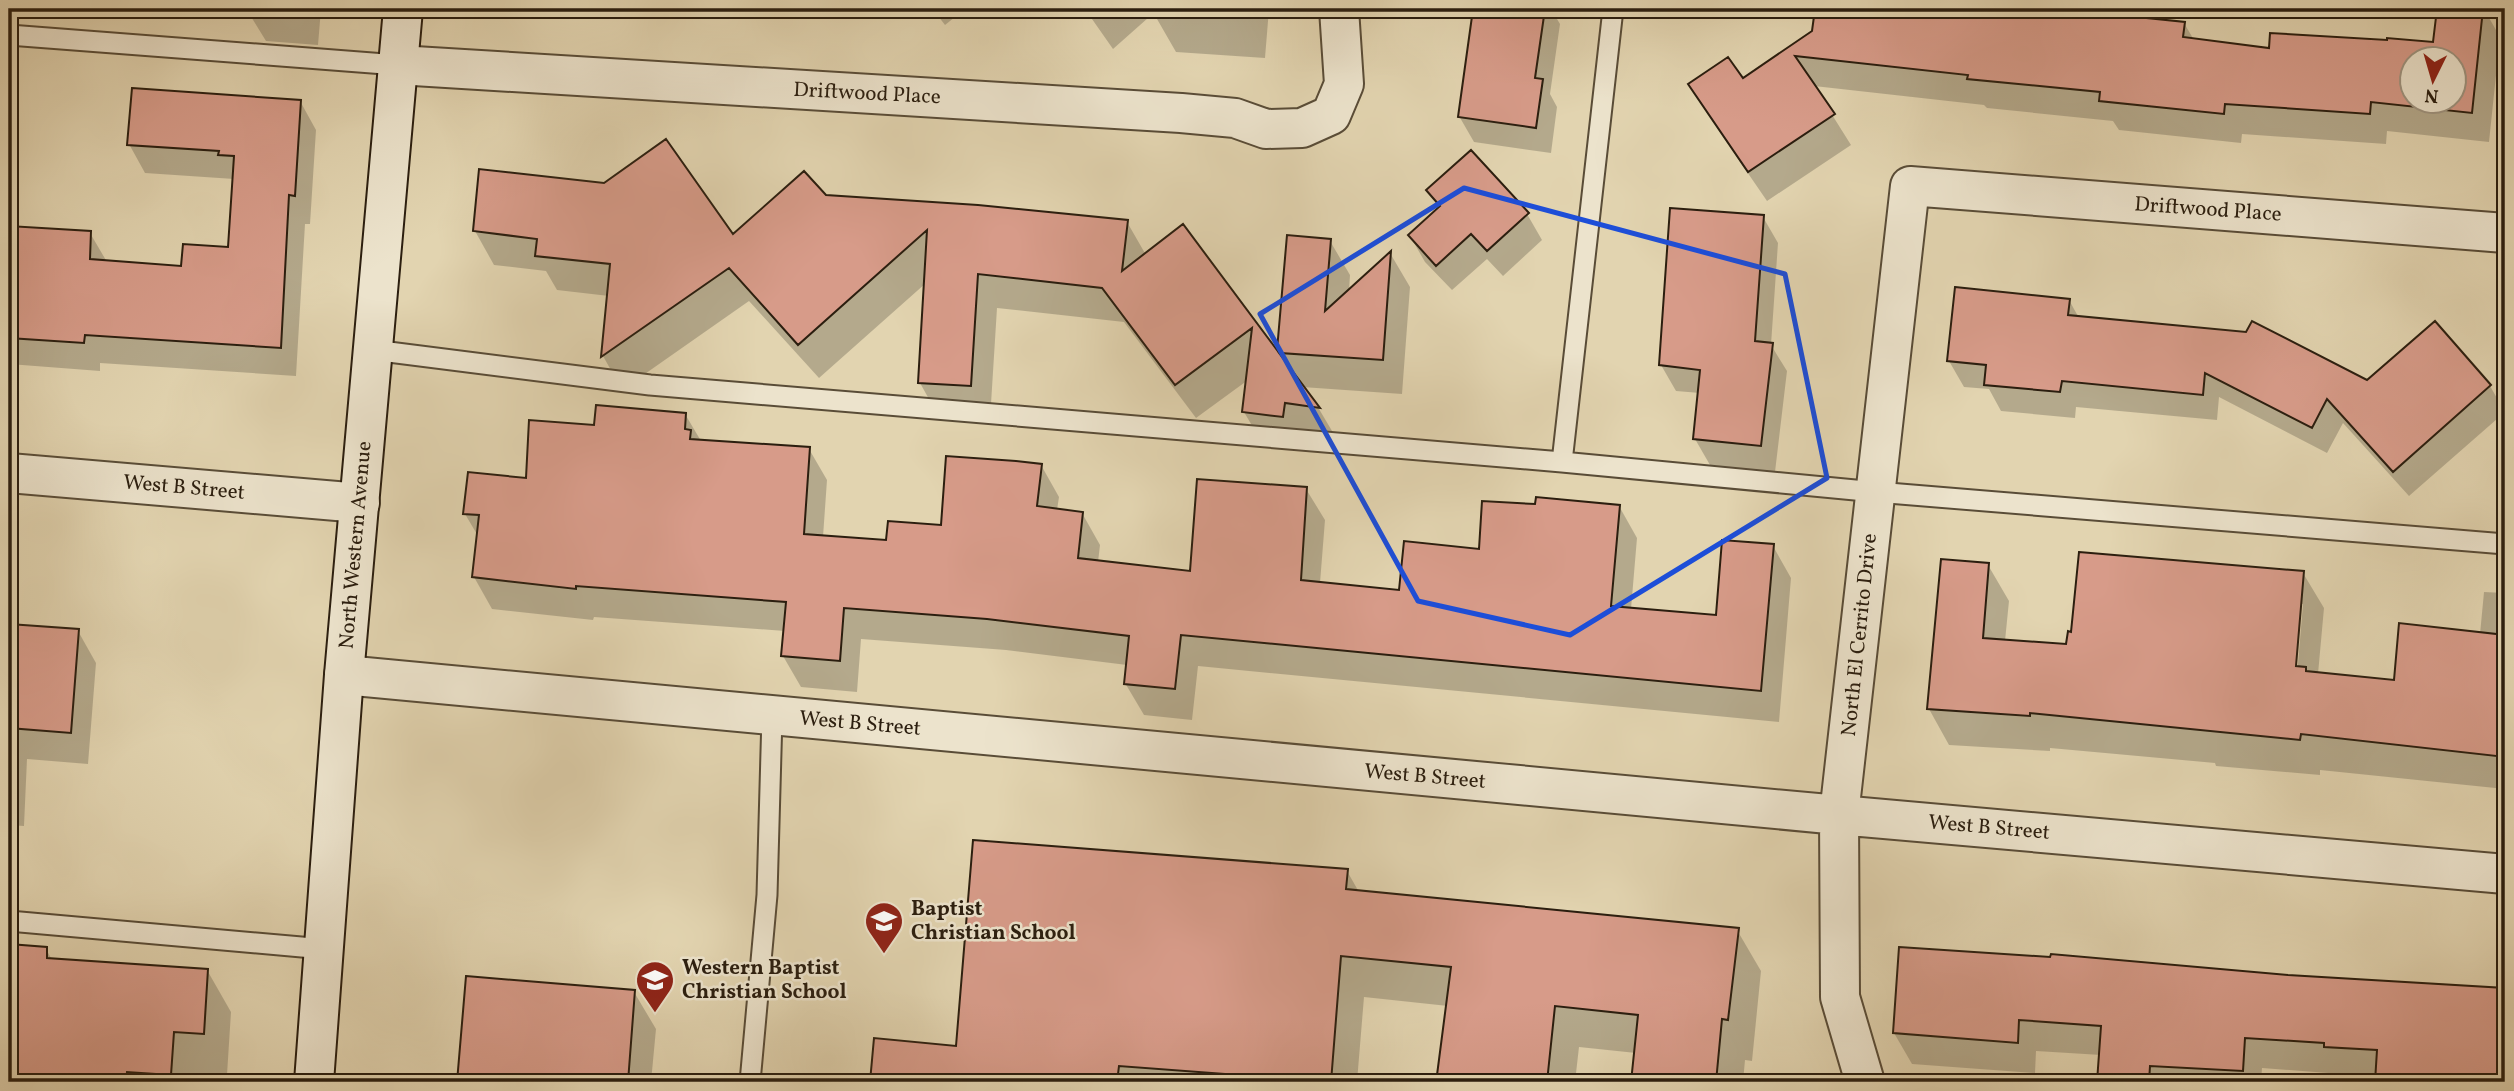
<svg xmlns="http://www.w3.org/2000/svg" width="2514" height="1091" font-family="Vollkorn,serif">
	<style>
		.shadow { fill: #0003; fill-rule: evenodd }
		.building { fill: #d79b89; stroke: #2b1e0f; stroke-width: 2; fill-rule: evenodd }
		.lines { fill: none; stroke-linecap: round; stroke-linejoin: round }
		.lane-casing { stroke: #594c37; stroke-width: 23 }
		.street-casing { stroke: #594c37; stroke-width: 42 }
		.secondary-casing { stroke: #2b1e0f; stroke-width: 42 }
		.lane { stroke: #ece3cc; stroke-width: 19 }
		.street { stroke: #ece3cc; stroke-width: 38 }
		.secondary { stroke: #ece3cc; stroke-width: 38 }
		.marked { fill: none; stroke: #1d4ed8; stroke-width: 5; stroke-linejoin: round }
		.labels { text-anchor: middle; dominant-baseline: central; stroke-width: 5; stroke-linejoin: round; paint-order: stroke }
		.street-label { font-size: 21px; fill: #2b1e0f; stroke: #ece3cc }
		.poi-label { font-size: 21px; font-weight: bold; fill: #2b1e0f; stroke: #ece3cc; text-anchor: start }
	</style>
	<rect width="100%" height="100%" fill="#e2d4b0"/>
	<filter id="stains"><feTurbulence type="fractalNoise" baseFrequency=".00286" numOctaves="4"/><feColorMatrix values="0 0 0 0 .2 0 0 0 0 .09 0 0 0 0 .02 0 0 0 .5 -.17"/></filter>
	<radialGradient id="worn" r=".72"><stop offset=".6" stop-color="#630" stop-opacity="0"/><stop offset="1" stop-color="#630" stop-opacity=".3"/></radialGradient>
	<path class="shadow" d="M251,9H321L318,45L266,41L250,15Z
		M881,9H965L945,25L935,12Z
		M1085,9H1269L1265,58L1176,52L1157,19V10L1113,49Z
		M1475,9H1551L1560,24L1550,94L1557,107L1551,153L1474,142L1459,116Z
		M1816,9H2119V16L2184,23L2194,40L2270,49L2434,44L2439,9H2484L2500,37L2489,142L2387,131L2386,144L2242,134L2241,143L2119,130L2113,121L1987,108L1984,105L1814,86L1851,145L1767,201L1708,115L1690,85L1743,81L1814,32ZM2412,60H2454V102H2412Z
		M300,101L316,130L310,224H305L296,376L100,363V371L9,364V228L90,233L107,262L183,268L229,249L234,179L145,173L129,144Z
		M1429,190L1527,214L1542,240L1503,276L1487,259L1452,290L1425,262L1410,236L1439,209Z
		M825,197L1127,222L1146,255L1183,227L1279,355L1288,237L1330,241L1350,275L1349,291L1390,253L1410,287L1402,394L1302,387L1319,409L1338,441L1304,437L1302,451L1264,446L1244,412L1248,380L1196,418L1124,322L997,308L990,420L939,417L920,383L926,283L819,378L749,301L622,390L603,356L609,296L557,290L546,271L494,265L475,231L732,237Z
		M1763,217L1778,243L1771,345L1787,371L1775,472L1710,465L1695,439L1700,393L1676,391L1661,365Z
		M2069,300L2079,318L2367,383L2490,386L2505,412L2409,496L2343,423L2327,453L2219,397L2217,420L2076,407L2075,418L2001,411L1989,389L1964,387L1949,361Z
		M685,414L701,441L809,449L827,480L823,537L888,542L943,527L1041,465L1059,497L1057,510L1082,513L1100,545L1098,562L1192,573L1306,489L1325,520L1320,583L1400,592L1480,551L1537,506H1619L1637,538L1631,609L1717,617L1773,546L1791,578L1779,722L1198,666L1192,720L1144,715L1125,683L1127,665L1006,650L861,639L857,692L801,687L783,656L785,631L594,617L593,620L492,609L474,577L478,536L465,514L527,480L596,426Z
		M1988,565L2009,601L2005,641L2068,646L2303,573L2324,608L2318,674L2395,682L2480,634L2484,592L2505,593V789L2320,770V775L2216,766L2215,763L2050,748V751L1949,745L1929,709ZM2300,604H2303L2297,675H2294Z
		M9,626L78,631L96,663L88,764L27,759L24,826L9,825Z
		M1347,871L1359,892L1737,930L1761,971L1752,1061L1745,1060L1743,1082H1633L1636,1053L1579,1047L1575,1082H1438L1448,1006L1364,997L1357,1082H871L875,1040L957,1048Z
		M9,946L46,949L52,960L207,970L231,1012L227,1075L198,1073L197,1082H9Z
		M2288,977L2505,990V1082H2378L2377,1080L2344,1078L2341,1074L2262,1068L2261,1082H2098L2101,1055L2036,1051L2035,1073L1912,1064L1894,1033Z
		M467,978L634,992L656,1029L651,1082H459Z"/>
	<path class="building" d="M1473,9H1545L1535,78L1543,79L1536,128L1458,117Z
		M1815,9H2089V12L2185,22L2183,37L2269,48L2270,33L2387,40V38L2433,42L2437,9H2483L2472,113L2371,102L2370,114L2225,104L2224,114L2099,101L2100,92L1967,79L1968,75L1795,56L1835,114L1748,172L1688,84L1728,57L1743,78L1812,31ZM2412,60H2454V102H2412Z
		M132,88L301,100L295,196L289,195L281,348L85,335L84,343L9,338V226L91,231L90,259L181,266L183,244L228,247L234,156L218,155L219,151L127,145Z
		M666,139L733,234L804,171L826,195L978,205L1128,220L1122,271L1183,224L1277,350L1287,235L1331,239L1325,311L1391,251L1383,360L1279,353L1320,408L1285,403L1283,417L1242,412L1252,328L1175,385L1102,288L978,274L971,386L918,383L927,230L798,345L729,268L601,357L610,264L535,256L537,239L473,231L479,169L604,183Z
		M1471,150L1529,213L1487,251L1471,234L1436,266L1408,235L1440,206L1426,190Z
		M1670,208L1764,215L1755,341L1773,343L1761,446L1693,439L1700,370L1659,365Z
		M1955,287L2070,299L2068,315L2246,332L2252,321L2367,380L2435,321L2491,385L2393,472L2327,399L2312,428L2205,373L2203,395L2062,381L2060,392L1984,385L1986,365L1947,361Z
		M596,405L686,413L685,429L691,430L690,439L810,447L804,534L886,540L888,521L941,525L946,456L1016,461L1042,464L1037,506L1083,512L1078,558L1190,571L1197,479L1307,487L1301,580L1399,590L1404,541L1479,549L1482,501L1535,504L1536,497L1620,505L1611,606L1716,615L1722,540L1774,544L1761,691L1181,635L1175,689L1124,684L1129,636L987,619L844,608L840,661L781,656L786,602L576,586V589L472,577L479,515L463,514L468,472L526,478L529,420L594,425Z
		M2079,552L2304,571L2296,666L2306,667V671L2394,680L2399,623L2505,635V757L2301,734L2300,740L2030,713V716L1927,709L1941,559L1989,563L1983,638L2066,644L2068,631L2071,632Z
		M9,624L79,629L71,733L9,728Z
		M973,840L1348,869L1346,889L1739,928L1728,1020L1722,1019L1716,1082H1631L1638,1015L1555,1006L1547,1082H1491L1437,1075L1451,967L1341,956L1331,1082L1119,1066L1117,1082H870L874,1038L956,1046Z
		M9,944L47,947V958L208,969L204,1034L174,1032L171,1075L127,1072L126,1082H9Z
		M1899,947L2050,957L2051,954L2288,975L2505,988V1082H2375L2377,1050L2324,1047V1043L2245,1038L2243,1071L2150,1066L2149,1082H2097L2101,1026L2019,1020L2018,1043L1893,1033Z
		M466,976L635,990L628,1082H457Z"/>
	<g class="lines">
		<defs>
			<path id="lane" d="M9,35L398,65
				M373,350L650,385L1562,462L1876,492L2505,544
				M1562,462L1613,9
				M9,921L324,949
				M750,1082L767,895L772,716"/>
			<path id="street" d="M398,65L1181,113L1235,118L1266,129L1302,128L1331,115L1344,84L1339,9
				M9,473L360,503
				M344,675L1839,815L2505,874
				M1865,1082L1840,997L1839,815L1910,186L2505,233"/>
			<path id="secondary" d="M314,1082L344,675L403,9"/>
		</defs>
		<use href="#lane" class="lane-casing"/>
		<use href="#street" class="street-casing"/>
		<use href="#secondary" class="secondary-casing"/>
		<use href="#lane" class="lane"/>
		<use href="#street" class="street"/>
		<use href="#secondary" class="secondary"/>
	</g>
	<path class="marked" d="M1464,188L1785,274L1827,478L1570,635L1418,601L1260,314Z"/>
	<defs>
		<symbol id="school-pin" viewBox="-11 -11 22 30"><path d="M0 17L-7.5 6A9.5 9.5 0 1 1 7.5 6Z" fill="#8f2418" stroke="#ece3cc"/><path d="M0-5L7-2L0 1L-7-2ZM-4 1L0 2.5L4 1V4Q0 6-4 4Z" fill="#fff"/></symbol>
	</defs>
	<g fill-rule="evenodd">
		<use href="#school-pin" x="862" y="899" width="44" height="60"/>
		<use href="#school-pin" x="633" y="958" width="44" height="60"/>
	</g>
	<g class="labels">
		<g class="street-label">
			<text transform="translate(867 94) rotate(3)">Driftwood Place</text>
			<text transform="translate(2208 210) rotate(4)">Driftwood Place</text>
			<text transform="translate(184 488) rotate(5)">West B Street</text>
			<text transform="translate(356 545) rotate(-85)">North Western Avenue</text>
			<text transform="translate(1860 635) rotate(-84)">North El Cerrito Drive</text>
			<text transform="translate(860 724) rotate(5)">West B Street</text>
			<text transform="translate(1425 777) rotate(5)">West B Street</text>
			<text transform="translate(1989 828) rotate(5)">West B Street</text>
		</g>
		<g class="poi-label">
			<text x="911" y="909">Baptist<tspan x="911" dy="24">Christian School</tspan></text>
			<text x="682" y="968">Western Baptist<tspan x="682" dy="24">Christian School</tspan></text>
		</g>
	</g>
	<rect width="2514" height="1091" fill="none" stroke="#e2d4b0" stroke-width="35"/>
	<rect x="10" y="10" width="2493" height="1070" fill="none" stroke="#2b1e0f" stroke-width="3.5"/>
	<rect x="18" y="18" width="2479" height="1056" fill="none" stroke="#2b1e0f" stroke-width="2"/>
	<g transform="translate(2433 80) rotate(185)"><circle r="33" fill="#ece3cc" stroke="#9f9480" stroke-width="2"/>
	<path d="M0-5L12 26L0 18L-12 26Z" fill="#8f2418"/>
	<text y="-10" font-size="19" font-weight="bold" text-anchor="middle" fill="#2b1e0f">N</text>
	</g>
	<rect width="100%" height="100%" filter="url(#stains)"/>
	<rect width="100%" height="100%" fill="url(#worn)"/>
</svg>
